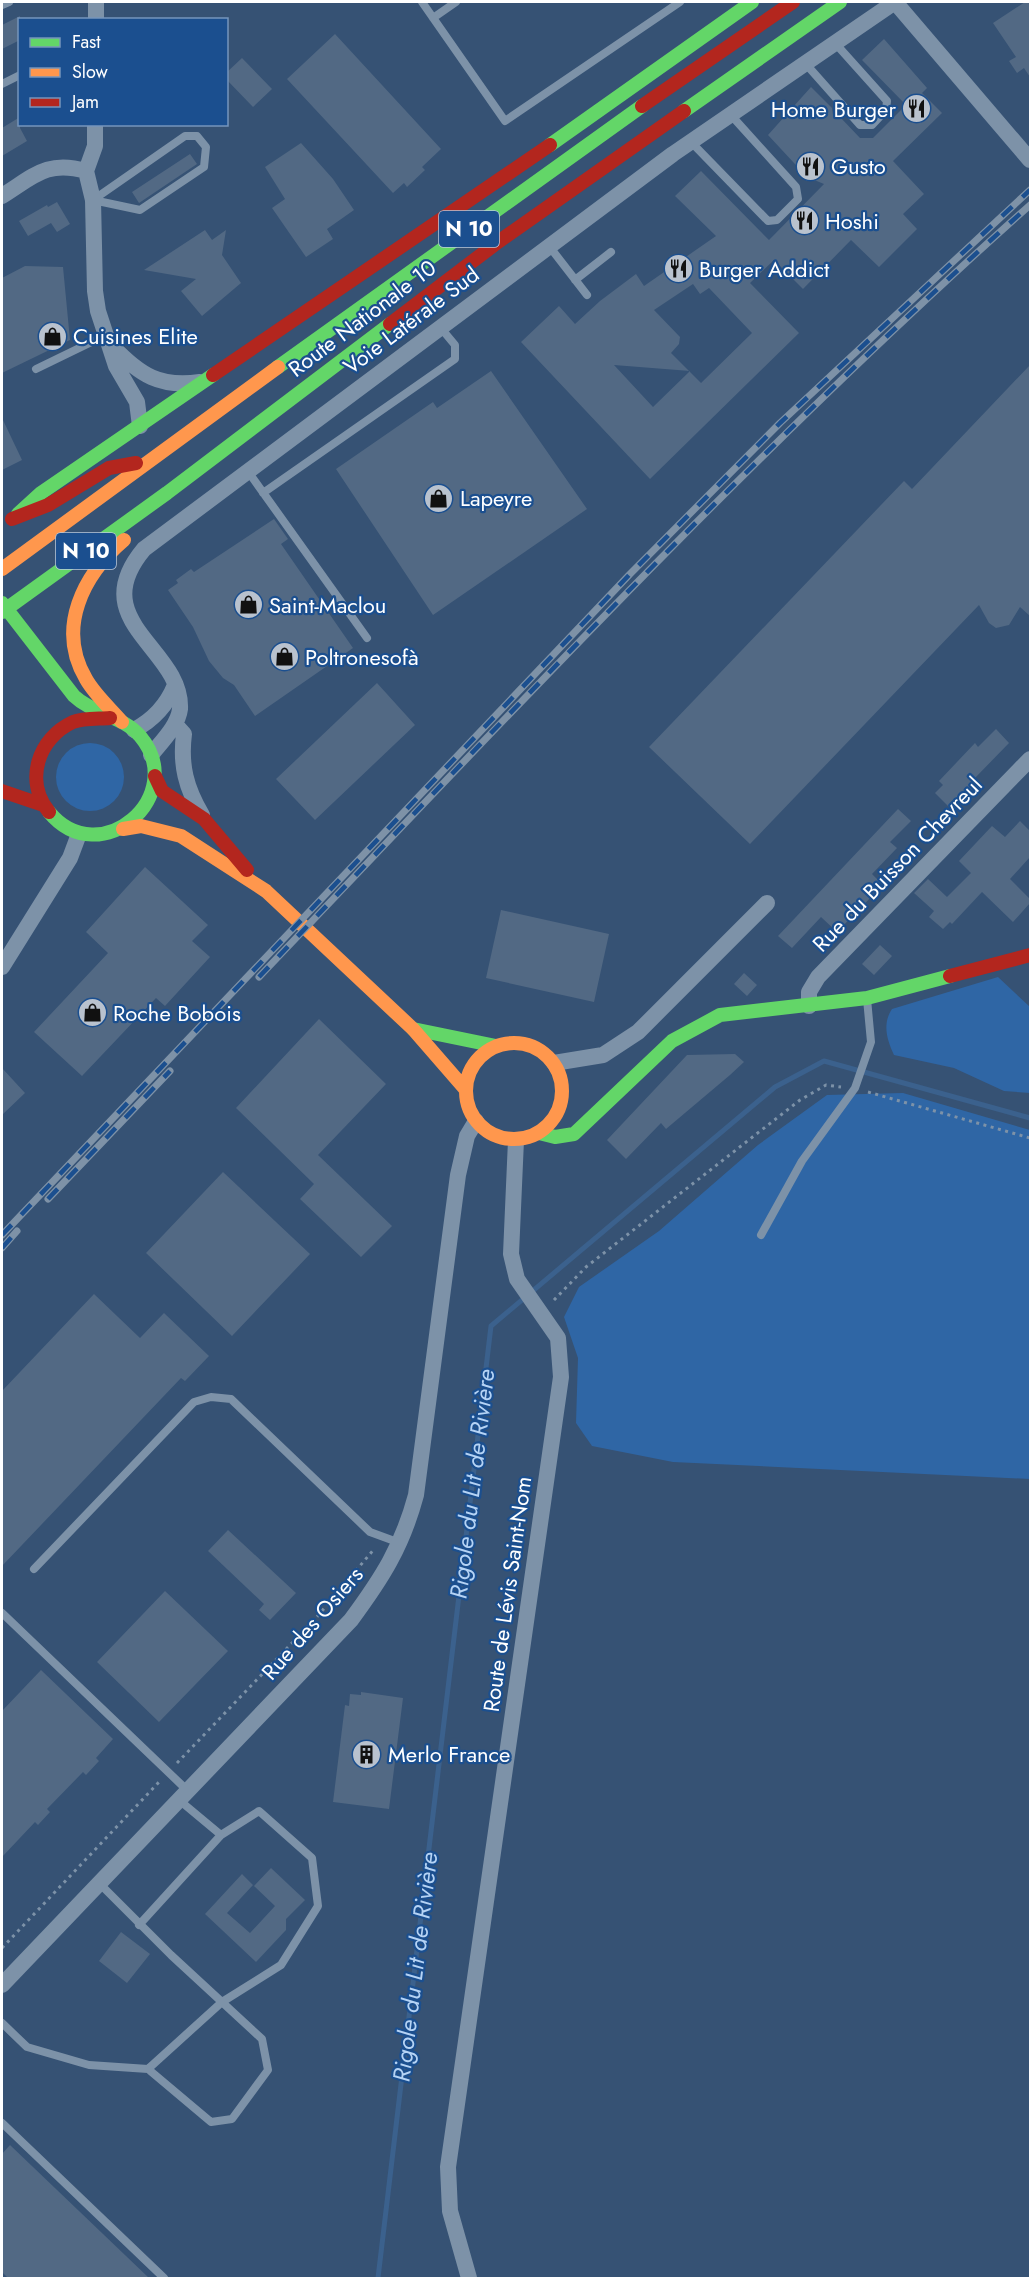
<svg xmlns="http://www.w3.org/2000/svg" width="1032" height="2280" font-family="Jost,sans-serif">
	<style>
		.green { fill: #2f66a5 }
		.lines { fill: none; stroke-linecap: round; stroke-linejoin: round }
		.stream { stroke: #3b618d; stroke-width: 5 }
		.building { fill: #526984; fill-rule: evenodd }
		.path { stroke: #7d92a8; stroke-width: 3; stroke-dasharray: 3 4.5; stroke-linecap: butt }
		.lane { stroke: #7d92a8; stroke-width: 8 }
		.street { stroke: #7d92a8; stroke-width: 16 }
		.fast { stroke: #63d668; stroke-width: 14 }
		.slow { stroke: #ff974d; stroke-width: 14 }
		.jam { stroke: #b3261e; stroke-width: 14 }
		.rail-casing { stroke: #7e92a7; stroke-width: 7 }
		.rail { stroke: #1b4f8f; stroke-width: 4.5; stroke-dasharray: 14; stroke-linecap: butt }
		.labels { text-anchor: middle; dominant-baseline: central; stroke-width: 4.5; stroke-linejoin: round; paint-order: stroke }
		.shield { fill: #1b4f8f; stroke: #bbcadd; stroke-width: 1.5 }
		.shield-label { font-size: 21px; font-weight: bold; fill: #fff }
		.poi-label { font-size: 22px; fill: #fff; stroke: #1b4f8f; text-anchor: start }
		.street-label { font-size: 22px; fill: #fff; stroke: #1b4f8f }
		.water-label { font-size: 24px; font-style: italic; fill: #b5d3f5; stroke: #1b4f8f }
	</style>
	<rect width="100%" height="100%" fill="#365274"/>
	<path class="green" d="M56 777a34 34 0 1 1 68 0a34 34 0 1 1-68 0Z
		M998,977L1030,1007V1093L1004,1091L954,1068L894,1055C887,1040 882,1024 892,1009Z
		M903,1093L1030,1130V1479L673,1462L592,1446L576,1423L578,1358L564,1317L579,1287L659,1231L758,1145L827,1095Z"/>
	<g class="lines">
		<path class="stream" d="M378,2278L491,1326L775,1087L824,1061L1030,1118"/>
	</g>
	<path class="building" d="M1025,2H1030V77L1024,68L1017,73L1009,61L1016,57L993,23Z
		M20,16V40L2,49V25Z
		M335,34L441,149L422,167L425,170L407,187L404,183L393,193L287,79Z
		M884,39L927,88L922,93L942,113L893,161L924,194L903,214L917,229L879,267L851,240L803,289L774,260L750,283L799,333L650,479L521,342L559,306L575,324L600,301L636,274L644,286L716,236L675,196L701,171L769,240L824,184L807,177L768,135L811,87L832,108L833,115L840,117L860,138H873L906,105L862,60ZM693,284L700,294L709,288L752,333L701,383L671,353L679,344L680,337L654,310ZM614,365L690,371L653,407Z
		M242,58L272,89L253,107L226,79V73Z
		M20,117V128L27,141L2,156V128Z
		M301,143L333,179L354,210L327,229L333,239L306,257L272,208L285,199L265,167Z
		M190,154L197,164L139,203L132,192Z
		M57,202L70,224L57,232L51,223L28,236L19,221L47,205L48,207Z
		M205,230L212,240L226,230L222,255L241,283L202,316L181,291L196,279L144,270Z
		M25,266L63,267L70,340L2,373V278Z
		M1030,365V616L1020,607L1009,625L996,628L989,623L979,605L750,844L649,747L904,481L912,489Z
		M491,371L587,509L433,615L336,469L433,402L437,408Z
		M2,418L22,460L2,470Z
		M274,519L288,539L281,544L353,648L255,716L234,685L223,678L209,661L193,627L168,590L178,583L176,580L191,569L194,572Z
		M377,683L415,725L315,820L276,779Z
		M996,729L1009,743L974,779L979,784L952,810L935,793L943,785L939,781L975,743L978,747Z
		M898,809L911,821L890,842L897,848L872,874L881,883L873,893L874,894L837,932L821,917L792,948L778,936Z
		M1020,821L1030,831V857L1010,879L1030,899V903L1013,922L982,892L952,924L950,922L943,929L929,917L934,911L914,893L928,879L947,897L971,873L959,861L992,826L1005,837Z
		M145,867L208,925L192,941L210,957L165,1006L156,998L82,1076L34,1032L108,953L86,932Z
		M501,910L609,934L594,1002L486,978Z
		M880,945L892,956L874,975L862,964Z
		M744,973L757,985L747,996L734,984Z
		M319,1019L386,1084L318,1155L392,1226L361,1257L300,1199L314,1184L236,1108Z
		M735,1054L744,1062L730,1075L666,1129L661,1123L626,1159L607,1140L687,1055Z
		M2,1068L25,1093L2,1115Z
		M223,1172L310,1254L232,1336L146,1253Z
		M94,1294L140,1338L164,1313L209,1356L185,1381L181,1378L2,1566V1391Z
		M228,1530L296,1593L270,1620L259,1610L264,1604L208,1551Z
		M165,1591L228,1651L159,1722L97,1662Z
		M41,1670L113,1739L96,1758L99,1761L86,1775L83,1772L47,1809L50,1812L38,1825L35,1822L2,1857V1711Z
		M361,1692L403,1698L389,1809L333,1802L345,1705L349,1706L350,1694L361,1695Z
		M271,1868L305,1900L286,1919V1930L256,1962L205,1914L242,1874L253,1885L227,1913L250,1933L275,1906L254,1886Z
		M121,1932L150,1954L127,1983L99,1961Z
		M10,2145L149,2278H8L2,2272V2154Z"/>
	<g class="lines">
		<path class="path" d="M868,1092L1030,1138
			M554,1300L586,1267L800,1100L826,1085L841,1087
			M177,1763L316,1618L375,1548
			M2,1948L160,1781"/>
		<path class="lane" d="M422,2L505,121L680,2
			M2,5L9,2
			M433,18L456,2
			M805,63L860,125H872L886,110L887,101L835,43
			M2,84L20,75
			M185,136H197L206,147L204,167L140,210L93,200Z
			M691,142L768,221L777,220L798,199L796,187L730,114
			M549,246L587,295
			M575,280L611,252
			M36,369L106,335
			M247,470L367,638
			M263,493L455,359V345L440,327
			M761,1235L802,1161L855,1088L871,1042L867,999
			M34,1569L194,1402L211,1397L231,1399L370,1532L400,1543
			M2,1613L188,1791
			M139,1925L221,1835
			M2,2023L27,2047L89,2065L148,2069L211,2122L232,2119L268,2070L262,2039L171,1955L99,1883
			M148,2069L222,2002L281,1965L318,1906L312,1858L259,1811L221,1835L179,1800
			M2,2123L164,2278"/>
		<path class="street" d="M895,2L1030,160
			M96,20V2
			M86,171L95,146V124
			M2,196C34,176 47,160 86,171L93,200L95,291L98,311L116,366L137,402L140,426
			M113,347C140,375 160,388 200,382
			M175,724L184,734C180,765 186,788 202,815
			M134,730C153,720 167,705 175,685
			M151,755C161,742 178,726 180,709C183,648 83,622 144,549L673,154L895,2
			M2,967L70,858L79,834
			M809,1006V992L818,977L1030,759
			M554,1063L603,1055L638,1032L767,903
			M2,1985L351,1620C382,1578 402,1547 416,1495L458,1175L467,1136L476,1121
			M469,2278L450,2211L448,2167L561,1377L558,1338L517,1279L511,1254L516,1140"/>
		<path class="fast" d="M684,111L840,2
			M550,145L752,2
			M278,367L642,106
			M18,514L41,493L213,375
			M2,603L74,696C93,714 123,716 140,736C190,795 100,874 49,812
			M2,612L167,493L390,324
			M413,1029L496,1046
			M539,1133L555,1137L574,1134L672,1041L720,1015L867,998L950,976"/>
		<path class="slow" d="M2,569L278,367
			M122,722C110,708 95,695 86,679C56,628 83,575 124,540
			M123,829L141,826L181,836L266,891L413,1029L466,1090
			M466 1091a48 48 0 1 1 96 0a48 48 0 1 1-96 0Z"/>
		<path class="jam" d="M642,106L793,2
			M390,324L498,242L684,111
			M213,375L550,145
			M12,519L48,505L109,468L136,463
			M155,776L162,791L204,819L247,870
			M2,791L43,805
			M49,812C24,781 38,738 73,722C83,718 99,719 110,718
			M950,976L1030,955"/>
		<defs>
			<path id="rail" d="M259,977C510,713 758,447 1030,205
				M48,1199L170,1071
				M2,1235L630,574L780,423L1030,190
				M2,1248L17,1231"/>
		</defs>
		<use href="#rail" class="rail-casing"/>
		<use href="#rail" class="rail"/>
	</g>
	<defs>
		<symbol id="restaurant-disc" viewBox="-11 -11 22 22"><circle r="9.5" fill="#b9c2ce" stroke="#1b4f8f"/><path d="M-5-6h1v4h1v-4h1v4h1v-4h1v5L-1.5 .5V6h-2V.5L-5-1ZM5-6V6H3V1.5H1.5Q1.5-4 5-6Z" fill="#111"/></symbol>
		<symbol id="shop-disc" viewBox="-11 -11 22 22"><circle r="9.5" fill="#b9c2ce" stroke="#1b4f8f"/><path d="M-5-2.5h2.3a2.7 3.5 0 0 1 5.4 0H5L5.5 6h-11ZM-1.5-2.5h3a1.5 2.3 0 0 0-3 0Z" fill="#111"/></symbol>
		<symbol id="building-disc" viewBox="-11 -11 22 22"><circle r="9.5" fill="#b9c2ce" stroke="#1b4f8f"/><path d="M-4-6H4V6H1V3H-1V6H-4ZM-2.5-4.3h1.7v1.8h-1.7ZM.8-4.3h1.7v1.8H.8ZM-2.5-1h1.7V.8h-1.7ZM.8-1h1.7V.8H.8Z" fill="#111"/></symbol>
	</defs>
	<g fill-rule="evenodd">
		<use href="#restaurant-disc" x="900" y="92" width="33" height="33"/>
		<use href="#restaurant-disc" x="794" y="150" width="33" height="33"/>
		<use href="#restaurant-disc" x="788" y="204" width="33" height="33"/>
		<use href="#restaurant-disc" x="662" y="252" width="33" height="33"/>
		<use href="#shop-disc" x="36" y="320" width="33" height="33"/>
		<use href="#shop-disc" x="422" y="482" width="33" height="33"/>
		<use href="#shop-disc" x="232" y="588" width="33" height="33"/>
		<use href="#shop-disc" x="268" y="640" width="33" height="33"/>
		<use href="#shop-disc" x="76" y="996" width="33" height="33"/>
		<use href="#building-disc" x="350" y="1738" width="33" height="33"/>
	</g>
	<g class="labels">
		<g class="shield">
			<rect x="439" y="211" width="60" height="36" rx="4.5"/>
			<rect x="56" y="533" width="60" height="36" rx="4.5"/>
		</g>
		<g class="shield-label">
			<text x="469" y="229">N 10</text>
			<text x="86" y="551">N 10</text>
		</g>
		<g class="poi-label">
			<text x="896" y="109" text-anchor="end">Home Burger</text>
			<text x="831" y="166">Gusto</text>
			<text x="825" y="221">Hoshi</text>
			<text x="699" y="269">Burger Addict</text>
			<text x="73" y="336">Cuisines Elite</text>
			<text x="460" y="498">Lapeyre</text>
			<text x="269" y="605">Saint-Maclou</text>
			<text x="305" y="657">Poltronesofà</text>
			<text x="113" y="1013">Roche Bobois</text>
			<text x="388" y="1754">Merlo France</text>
		</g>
		<g class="street-label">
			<text transform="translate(362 318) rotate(-37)">Route Nationale 10</text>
			<text transform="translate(411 320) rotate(-37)">Voie Latérale Sud</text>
			<text transform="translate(897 864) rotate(-46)">Rue du Buisson Chevreul</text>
			<text transform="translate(507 1594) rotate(-82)">Route de Lévis Saint-Nom</text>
			<text transform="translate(312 1623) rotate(-49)">Rue des Osiers</text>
		</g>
		<g class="water-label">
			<text transform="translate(472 1484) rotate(-83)">Rigole du Lit de Rivière</text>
			<text transform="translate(415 1967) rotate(-83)">Rigole du Lit de Rivière</text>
		</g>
	</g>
	<rect width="1032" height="2280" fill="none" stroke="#ffffff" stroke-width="6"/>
	<rect x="18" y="18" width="210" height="108" fill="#1b4f8f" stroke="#7695bc" stroke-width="1.5"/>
	<rect x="30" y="38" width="30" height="9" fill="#63d668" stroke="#7695bc" stroke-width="1.5"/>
	<text x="72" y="48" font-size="18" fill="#ffffff">Fast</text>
	<rect x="30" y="68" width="30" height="9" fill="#ff974d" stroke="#7695bc" stroke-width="1.5"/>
	<text x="72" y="78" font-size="18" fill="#ffffff">Slow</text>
	<rect x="30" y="98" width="30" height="9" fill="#b3261e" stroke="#7695bc" stroke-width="1.5"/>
	<text x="72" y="108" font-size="18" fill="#ffffff">Jam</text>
</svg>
